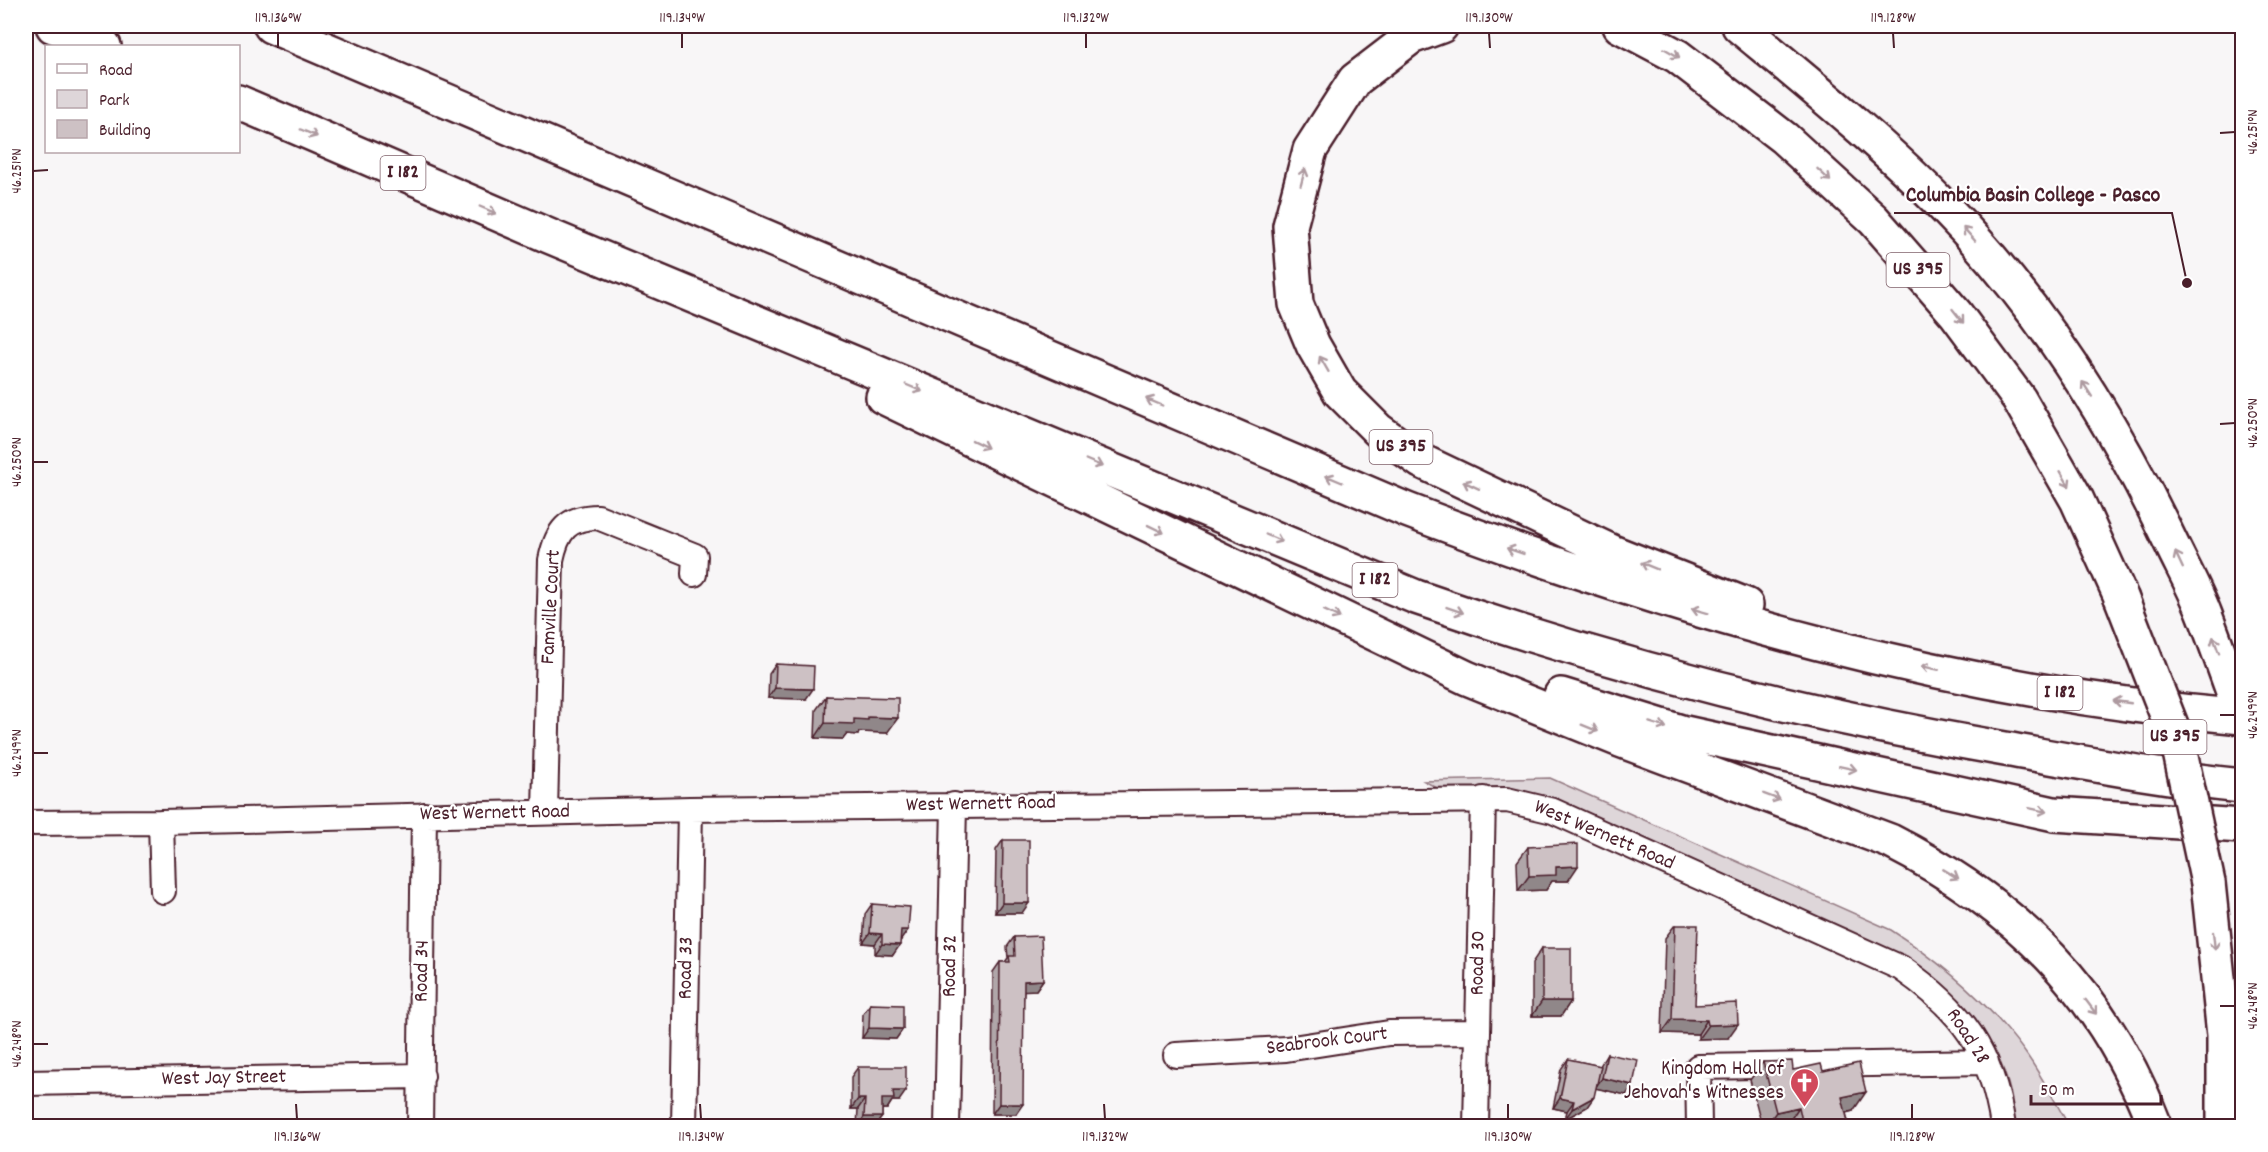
<svg xmlns="http://www.w3.org/2000/svg" width="2268" height="1152" font-family="Dekko,sans-serif">
	<style>
		.green { fill: #ded6d9; stroke: #947a82; stroke-width: 1.5 }
		.lines { fill: none; stroke-linecap: round; stroke-linejoin: round }
		.minor-casing { stroke: #4a1f2b; stroke-width: 28 }
		.highway-casing { stroke: #4a1f2b; stroke-width: 38 }
		.minor { stroke: #fff; stroke-width: 24 }
		.highway { stroke: #fff; stroke-width: 33 }
		.highway-bridge-casing { stroke: #4a1f2b; stroke-width: 38; stroke-linecap: butt }
		.highway-bridge { stroke: #fff; stroke-width: 33 }
		.wall { fill: #b0a6a9; stroke: #4a1f2b; stroke-width: 1.5 }
		.shaded-wall { fill: #908789; stroke: #4a1f2b; stroke-width: 1.5 }
		.building { fill: #cdc1c4; stroke: #4a1f2b; stroke-width: 1.5 }
		.oneway { stroke: #ae9aa0 }
		.ticks { fill: none; stroke: #4a1f2b; stroke-width: 2 }
		.labels { text-anchor: middle; dominant-baseline: central; stroke-width: 4.5; stroke-linejoin: round; paint-order: stroke }
		.shield { fill: #fff; stroke: #80626b; stroke-width: 1.5 }
		.shield-label { font-size: 20px; font-weight: bold; fill: #4a1f2b }
		.street-label { font-size: 21px; fill: #4a1f2b; stroke: #fff }
		.poi-label { font-size: 21px; fill: #4a1f2b; stroke: #fff; text-anchor: end }
		.leader { fill: none; stroke: #4a1f2b; stroke-width: 2 }
		.callout-dot { fill: #4a1f2b; stroke: #fff; stroke-width: 2 }
		.callout-label { font-size: 22px; text-anchor: middle; font-weight: bold; fill: #4a1f2b; stroke: #fff; stroke-width: 4.5; stroke-linejoin: round; paint-order: stroke }
		.neatline { fill: none; stroke: #4a1f2b; stroke-width: 2 }
		.ticks-label { font-size: 15px; text-anchor: middle; fill: #4a1f2b }
	</style>
	<rect width="100%" height="100%" fill="#f8f6f7"/>
	<filter id="ink" filterUnits="userSpaceOnUse"><feTurbulence type="fractalNoise" baseFrequency=".0167" numOctaves="2"/><feDisplacementMap in="SourceGraphic" scale="12" xChannelSelector="R" yChannelSelector="G"/><feConvolveMatrix kernelMatrix="1 2 1 2 8 2 1 2 1" color-interpolation-filters="sRGB"/></filter>
	<g filter="url(#ink)">
		<path class="green" d="M1550,778L1891,930C1942,963 1988,1002 2024,1051C2041,1074 2055,1102 2069,1126H2014C2015,1067 1976,1011 1931,975C1919,966 1905,959 1892,951L1551,800L1516,790L1439,789L1424,781Z"/>
		<g class="lines">
			<defs>
				<path id="minor" d="M545,812L551,560C557,531 567,517 598,517L695,556L694,574
					M161,822L163,891
					M26,823L161,822L690,809L1507,800L1553,811L1901,968C1962,1010 1992,1051 2003,1126
					M1176,1055L1286,1049L1389,1033L1478,1032
					M26,1083L422,1076
					M420,1126L424,815
					M684,1126L690,809
					M947,1126L954,805
					M1476,1126L1483,799
					M1699,1126L1698,1067L1986,1062"/>
				<path id="highway" d="M53,26L104,46
					M271,26L1407,510C1675,613 1955,692 2242,717
					M1441,26L1411,37L1355,80L1310,150L1290,226L1296,304L1313,345L1340,392L1378,430L1421,461L1612,552L1746,605
					M1620,26L1677,56L1784,138L1874,220L1956,314L2019,399L2077,500L2121,597
					M1739,26C1810,85 1882,143 1946,209C2041,306 2114,423 2172,545C2183,568 2196,591 2205,615C2218,649 2230,683 2242,717
					M238,102L549,236L1416,597C1611,665 1801,714 2005,749C2084,763 2162,778 2242,786
					M883,397L1467,678L1620,740L1890,841C2016,905 2104,992 2155,1126
					M1561,695L1681,732L2054,814L2242,826
					M2208,883L2224,1035V1126"/>
			</defs>
			<use href="#minor" class="minor-casing"/>
			<use href="#highway" class="highway-casing"/>
			<use href="#minor" class="minor"/>
			<use href="#highway" class="highway"/>
			<defs>
				<path id="highway-bridge" d="M2121,597L2178,743L2208,883"/>
			</defs>
			<use href="#highway-bridge" class="highway-bridge-casing"/>
			<use href="#highway-bridge" class="highway-bridge"/>
		</g>
		<path class="wall" d="M776,664L806,699L768,698L769,674Z
			M826,696L887,733L859,732L858,735L847,734L843,739L815,738L816,710Z
			M1003,840L1022,913H995L996,850Z
			M1528,847L1568,881H1552L1546,890L1518,891L1517,862Z
			M872,904L901,940L893,955L875,954V944L863,943L865,914Z
			M1675,925L1695,1005L1728,1038L1698,1039V1034L1662,1033L1665,938Z
			M1014,937L1043,980L1036,990H1024L1016,1114H992L993,972L1000,962H1005L1008,958L1007,947Z
			M1542,948L1571,1001L1561,1016H1532V963Z
			M870,1004L903,1029L896,1039L862,1038L863,1014Z
			M1607,1054L1626,1095L1596,1088L1587,1107L1565,1119L1567,1111L1553,1108L1561,1069L1568,1059L1600,1066Z
			M1763,1062L1793,1070L1823,1071L1853,1111L1846,1113L1849,1126H1762L1750,1080Z
			M858,1067L899,1101H892L887,1109H882V1117L875,1126H857L858,1109H851V1077Z"/>
		<path class="shaded-wall" d="M775,688L813,689L806,699L768,698Z
			M868,717L898,718L887,733L859,732L858,735L847,734L843,739L815,738L825,723Z
			M1578,866L1568,881H1552L1546,890L1518,891L1529,876L1556,867Z
			M1002,903H1029L1022,913H995Z
			M901,930H908L901,940H894Z
			M870,933L882,934L875,944L863,943Z
			M882,944L900,945L893,955L875,954Z
			M1043,980L1036,990L1017,991L1024,981Z
			M1542,1001H1571L1561,1016H1532Z
			M1672,1019L1707,1020L1698,1034L1662,1033Z
			M1738,1024L1728,1038L1698,1039L1708,1025Z
			M869,1028L903,1029L896,1039L862,1038Z
			M1602,1078L1633,1085L1626,1095L1595,1088Z
			M893,1091H906L899,1101H892L887,1109H875L882,1099Z
			M1866,1092L1853,1111L1829,1116L1842,1097Z
			M1594,1097L1587,1107L1565,1119L1572,1109Z
			M1560,1098L1574,1101L1567,1111L1553,1108Z
			M858,1099H865L858,1109H851Z
			M999,1104H1023L1016,1114H992Z
			M1799,1107L1786,1126H1766L1776,1112Z
			M864,1117H882L875,1126H858Z"/>
		<path class="building" d="M776,664L814,666L813,689L775,688Z
			M826,696L898,698V718L868,717V720L854,719V724L825,723Z
			M1003,840H1029V903H1002Z
			M1578,844V866L1556,867V875L1529,876L1528,847Z
			M872,904L910,907L908,930H901L900,945L882,944V934L870,933Z
			M1675,925H1698L1695,1005L1737,1003L1738,1024L1708,1025L1707,1020L1672,1019Z
			M1041,936L1043,980L1024,981L1023,1104H999L1000,962H1010L1009,956H1015L1014,937Z
			M1542,948H1571V1001H1542Z
			M870,1004L903,1005V1029L869,1028Z
			M1607,1054L1638,1060L1633,1085L1602,1078Z
			M1568,1059L1601,1066L1594,1097L1572,1109L1574,1101L1560,1098Z
			M1792,1061L1793,1070L1821,1064L1823,1071L1859,1063L1866,1092L1842,1097L1849,1126H1803L1799,1107L1776,1112L1763,1062Z
			M858,1067H906V1091H893L894,1099H882V1117H864L865,1099H858Z
			M1572,1120L1599,1126H1571Z"/>
		<defs><path id="oneway-shaft" d="M-6 0H5M1.5-3L5.5 0L1.5 3" fill="none" stroke-width="1.6" stroke-linecap="round" stroke-linejoin="round" transform="scale(1.5)"/></defs>
		<g class="oneway">
			<use href="#oneway-shaft" transform="translate(1672 53) rotate(30)"/>
			<use href="#oneway-shaft" transform="translate(309 133) rotate(23)"/>
			<use href="#oneway-shaft" transform="translate(1824 175) rotate(43)"/>
			<use href="#oneway-shaft" transform="translate(1303 177) rotate(-75)"/>
			<use href="#oneway-shaft" transform="translate(488 210) rotate(23)"/>
			<use href="#oneway-shaft" transform="translate(1969 234) rotate(-132)"/>
			<use href="#oneway-shaft" transform="translate(1958 316) rotate(52)"/>
			<use href="#oneway-shaft" transform="translate(1324 364) rotate(-120)"/>
			<use href="#oneway-shaft" transform="translate(914 388) rotate(23)"/>
			<use href="#oneway-shaft" transform="translate(2087 389) rotate(-123)"/>
			<use href="#oneway-shaft" transform="translate(1154 402) rotate(-157)"/>
			<use href="#oneway-shaft" transform="translate(980 444) rotate(26)"/>
			<use href="#oneway-shaft" transform="translate(1094 463) rotate(23)"/>
			<use href="#oneway-shaft" transform="translate(1334 479) rotate(-157)"/>
			<use href="#oneway-shaft" transform="translate(2065 479) rotate(60)"/>
			<use href="#oneway-shaft" transform="translate(1471 485) rotate(-155)"/>
			<use href="#oneway-shaft" transform="translate(1156 529) rotate(26)"/>
			<use href="#oneway-shaft" transform="translate(1274 538) rotate(23)"/>
			<use href="#oneway-shaft" transform="translate(1515 551) rotate(-161)"/>
			<use href="#oneway-shaft" transform="translate(2179 560) rotate(-115)"/>
			<use href="#oneway-shaft" transform="translate(1649 566) rotate(-158)"/>
			<use href="#oneway-shaft" transform="translate(1455 610) rotate(19)"/>
			<use href="#oneway-shaft" transform="translate(1700 611) rotate(-164)"/>
			<use href="#oneway-shaft" transform="translate(1332 614) rotate(26)"/>
			<use href="#oneway-shaft" transform="translate(2216 645) rotate(-110)"/>
			<use href="#oneway-shaft" transform="translate(1930 668) rotate(-168)"/>
			<use href="#oneway-shaft" transform="translate(2122 702) rotate(-172)"/>
			<use href="#oneway-shaft" transform="translate(1658 725) rotate(17)"/>
			<use href="#oneway-shaft" transform="translate(1590 728) rotate(22)"/>
			<use href="#oneway-shaft" transform="translate(1848 768) rotate(12)"/>
			<use href="#oneway-shaft" transform="translate(1772 797) rotate(20)"/>
			<use href="#oneway-shaft" transform="translate(2038 810) rotate(12)"/>
			<use href="#oneway-shaft" transform="translate(1951 874) rotate(31)"/>
			<use href="#oneway-shaft" transform="translate(2214 941) rotate(84)"/>
			<use href="#oneway-shaft" transform="translate(2091 1007) rotate(53)"/>
		</g>
	</g>
	<path class="ticks" d="M278,33V48M682,33V48M1086,33V48M1489,33L1490,48M1893,33L1894,48M2220,133L2235,132M33,171L48,170M2220,424L2235,423M33,462H48M2220,715H2235M33,753H48M2220,1006H2235M33,1044H48M296,1104L297,1119M700,1104L701,1119M1104,1104L1105,1119M1508,1104V1119M1912,1104V1119"/>
	<defs>
		<symbol id="church-pin" viewBox="-11 -11 22 30"><path d="M0 17L-7.5 6A9.5 9.5 0 1 1 7.5 6Z" fill="#d1495b" stroke="#fff"/><path d="M-1.2-6h2.4v3.5h3.3v2.4h-3.3V6h-2.4V-.1h-3.3v-2.4h3.3Z" fill="#fff"/></symbol>
	</defs>
	<g fill-rule="evenodd">
		<use href="#church-pin" x="1788" y="1066" width="33" height="45"/>
	</g>
	<g class="labels">
		<g class="shield">
			<rect x="380.5" y="156" width="45" height="34" rx="4.5"/>
			<rect x="1886.5" y="253" width="63" height="34" rx="4.5"/>
			<rect x="1369.5" y="430" width="63" height="34" rx="4.5"/>
			<rect x="1352.5" y="563" width="45" height="34" rx="4.5"/>
			<rect x="2037.5" y="676" width="45" height="34" rx="4.5"/>
			<rect x="2143.5" y="720" width="63" height="34" rx="4.5"/>
		</g>
		<g class="shield-label">
			<text x="403" y="173">I 182</text>
			<text x="1918" y="270">US 395</text>
			<text x="1401" y="447">US 395</text>
			<text x="1375" y="580">I 182</text>
			<text x="2060" y="693">I 182</text>
			<text x="2175" y="737">US 395</text>
		</g>
		<g class="street-label">
			<text transform="translate(552 607) rotate(-87)">Famville Court</text>
			<text transform="translate(981 805) rotate(-1)">West Wernett Road</text>
			<text transform="translate(495 814) rotate(-1)">West Wernett Road</text>
			<text transform="translate(1604 836) rotate(23)">West Wernett Road</text>
			<text transform="translate(1479 963) rotate(-89)">Road 30</text>
			<text transform="translate(951 966) rotate(-89)">Road 32</text>
			<text transform="translate(687 968) rotate(-89)">Road 33</text>
			<text transform="translate(423 971) rotate(-89)">Road 34</text>
			<text transform="translate(1967 1037) rotate(57)">Road 28</text>
			<text transform="translate(1327 1042) rotate(-7)">Seabrook Court</text>
			<text transform="translate(224 1079) rotate(-1)">West Jay Street</text>
		</g>
		<g class="poi-label">
			<text x="1784" y="1070">Kingdom Hall of<tspan x="1784" dy="24">Jehovah's Witnesses</tspan></text>
		</g>
	</g>
	<path class="leader" d="M2187 283L2172 213H1894"/>
	<circle class="callout-dot" cx="2187" cy="283" r="6"/>
	<g class="callout-label">
		<text x="2033" y="201">Columbia Basin College - Pasco</text>
	</g>
	<rect width="2268" height="1152" fill="none" stroke="#fff" stroke-width="66"/>
	<rect x="45" y="45" width="195" height="108" fill="#ffffff" stroke="#b7a5aa" stroke-width="1.5"/>
	<rect x="57" y="64" width="30" height="9" fill="#ffffff" stroke="#b7a5aa" stroke-width="1.5"/>
	<text x="99" y="75" font-size="18" fill="#4a1f2b">Road</text>
	<rect x="57" y="90" width="30" height="18" fill="#ded6d9" stroke="#b7a5aa" stroke-width="1.5"/>
	<text x="99" y="105" font-size="18" fill="#4a1f2b">Park</text>
	<rect x="57" y="120" width="30" height="18" fill="#cdc1c4" stroke="#b7a5aa" stroke-width="1.5"/>
	<text x="99" y="135" font-size="18" fill="#4a1f2b">Building</text>
	<path d="M2031 1095v9h130v-9" fill="none" stroke="#4a1f2b" stroke-width="3"/>
	<text x="2040" y="1095" font-size="18" fill="#4a1f2b" stroke="#ffffff" stroke-width="4.5" paint-order="stroke">50 m</text>
	<rect x="33" y="33" width="2202" height="1086" class="neatline"/>
	<g class="ticks-label">
		<text x="278" y="22">119.136°W</text>
		<text x="682" y="22">119.134°W</text>
		<text x="1086" y="22">119.132°W</text>
		<text x="1489" y="22">119.130°W</text>
		<text x="1893" y="22">119.128°W</text>
		<text transform="translate(2252 132) rotate(-90)" y="5">46.251°N</text>
		<text transform="translate(16 171) rotate(-90)" y="5">46.251°N</text>
		<text transform="translate(2252 423) rotate(-90)" y="5">46.250°N</text>
		<text transform="translate(16 462) rotate(-90)" y="5">46.250°N</text>
		<text transform="translate(2252 715) rotate(-90)" y="5">46.249°N</text>
		<text transform="translate(16 753) rotate(-90)" y="5">46.249°N</text>
		<text transform="translate(2252 1006) rotate(-90)" y="5">46.248°N</text>
		<text transform="translate(16 1044) rotate(-90)" y="5">46.248°N</text>
		<text x="297" y="1141">119.136°W</text>
		<text x="701" y="1141">119.134°W</text>
		<text x="1105" y="1141">119.132°W</text>
		<text x="1508" y="1141">119.130°W</text>
		<text x="1912" y="1141">119.128°W</text>
	</g>
</svg>
